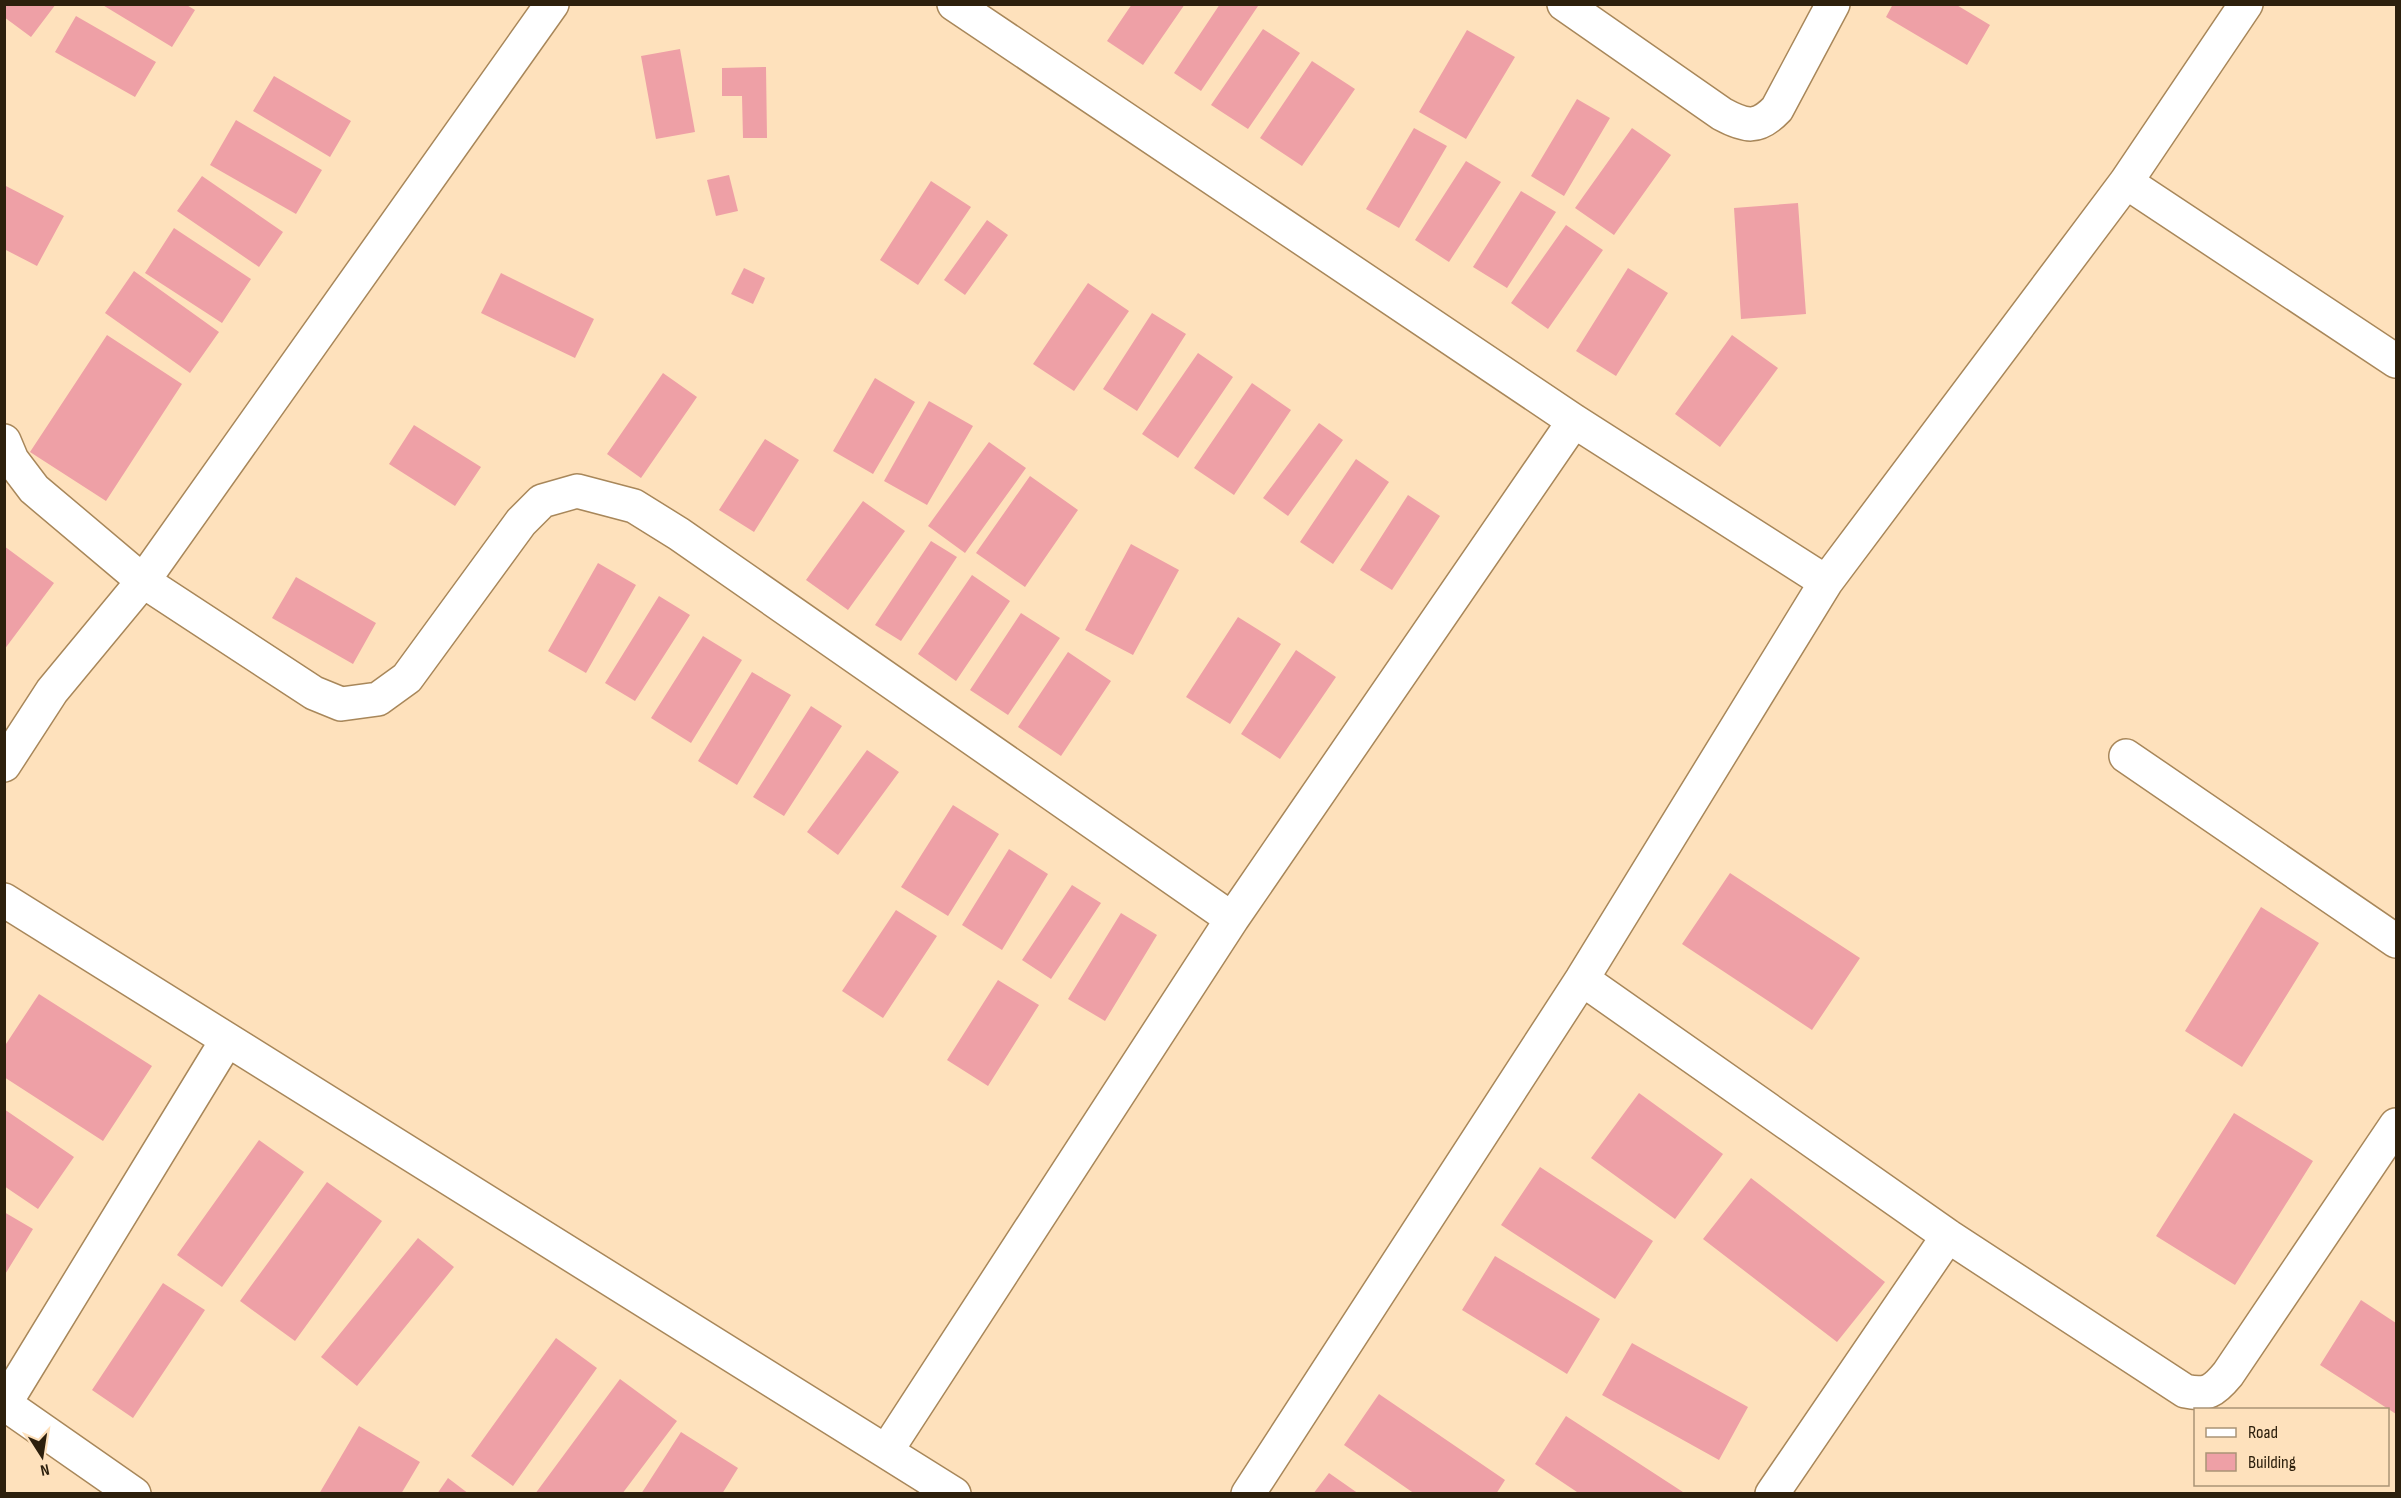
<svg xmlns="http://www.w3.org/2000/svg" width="2401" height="1498" font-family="'Sofia Sans Condensed',sans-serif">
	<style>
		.building { fill: #eea0a6 }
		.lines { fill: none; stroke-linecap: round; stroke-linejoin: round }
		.minor-casing { stroke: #a8875a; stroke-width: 36 }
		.minor { stroke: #fff; stroke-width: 33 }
	</style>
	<rect width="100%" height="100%" fill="#fee1bc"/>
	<path class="building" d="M4,4H56L31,37L4,17Z
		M101,4H185L195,10L172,47Z
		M1132,4H1185L1143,65L1107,41Z
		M1220,4L1258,6L1201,91L1174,73Z
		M1893,4H1955L1990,25L1967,65L1886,17Z
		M76,16L156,62L135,97L55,52Z
		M1263,29L1300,53L1248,129L1211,105Z
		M1467,30L1515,57L1466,139L1419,112Z
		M680,49L695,132L656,139L641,56Z
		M1312,61L1355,89L1302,166L1260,138Z
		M766,67L767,138H743L742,96H722V68Z
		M274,76L351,121L330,157L253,111Z
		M1577,99L1610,118L1564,196L1531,176Z
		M236,120L322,170L296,214L210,165Z
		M1414,128L1447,146L1399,228L1366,209Z
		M1632,128L1671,155L1614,235L1575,208Z
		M1466,161L1501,182L1449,262L1415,240Z
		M729,175L738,211L716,216L707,180Z
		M202,176L283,232L259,267L177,211Z
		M931,181L971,207L918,285L880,260Z
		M4,185L64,216L37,266L4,249Z
		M1521,191L1556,212L1507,288L1473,267Z
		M1798,203L1806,314L1741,319L1734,208Z
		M987,220L1008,235L965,295L944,280Z
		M1566,225L1603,250L1548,329L1511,303Z
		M174,228L251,279L222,323L145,273Z
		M744,268L765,278L753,304L731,294Z
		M1628,268L1668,293L1616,376L1576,351Z
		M134,271L219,332L190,373L105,313Z
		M501,273L594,319L575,358L481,313Z
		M1088,283L1129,311L1074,391L1033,364Z
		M1152,313L1186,334L1137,411L1103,389Z
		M107,335L182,384L106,501L30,452Z
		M1732,335L1778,368L1720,447L1675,414Z
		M1198,353L1233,377L1178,458L1142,434Z
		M663,373L697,397L641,478L607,454Z
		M875,378L915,402L873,474L833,451Z
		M1252,383L1291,410L1234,495L1194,468Z
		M929,401L973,426L927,505L884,481Z
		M1319,423L1343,440L1288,516L1263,498Z
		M414,425L481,467L455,506L389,464Z
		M765,439L799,460L754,532L719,510Z
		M989,442L1026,468L965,553L928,526Z
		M1356,459L1389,482L1333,564L1300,542Z
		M1030,476L1078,510L1025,587L976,553Z
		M1408,495L1440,516L1392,590L1360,570Z
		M863,501L905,531L848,610L806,580Z
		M931,541L957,557L901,641L875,625Z
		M1131,544L1179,570L1133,655L1085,630Z
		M4,546L54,583L4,650Z
		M598,563L636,585L586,673L548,651Z
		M972,575L1010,601L956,681L918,654Z
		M296,577L376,623L353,664L272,618Z
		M659,596L690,615L635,701L605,683Z
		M1021,613L1060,638L1008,715L970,690Z
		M1238,617L1281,644L1230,724L1186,697Z
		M703,636L742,660L691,743L651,718Z
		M1296,650L1336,677L1280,759L1241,734Z
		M1068,652L1111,681L1061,756L1018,727Z
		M752,672L791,695L737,785L698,761Z
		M811,706L842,726L784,816L753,797Z
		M867,750L899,772L838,855L807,832Z
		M953,805L999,834L948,916L901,887Z
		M1009,849L1048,874L1002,950L962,925Z
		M1730,873L1860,958L1812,1030L1682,944Z
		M1072,885L1101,903L1051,979L1022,960Z
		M2261,907L2319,943L2242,1067L2185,1031Z
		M896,910L937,936L883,1018L842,991Z
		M1121,913L1157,935L1105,1021L1068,999Z
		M998,980L1039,1005L988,1086L947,1060Z
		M39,994L152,1066L103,1141L4,1077V1047Z
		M1639,1093L1723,1154L1675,1219L1591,1158Z
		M4,1109L74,1157L38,1209L4,1186Z
		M2234,1113L2313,1161L2235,1285L2156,1236Z
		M259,1140L304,1172L222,1287L177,1255Z
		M1540,1167L1653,1241L1615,1299L1501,1225Z
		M1751,1178L1885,1282L1837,1342L1703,1239Z
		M327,1182L382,1221L295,1341L240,1301Z
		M4,1212L33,1229L4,1276Z
		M418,1238L454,1267L357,1386L321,1357Z
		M1495,1256L1600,1319L1567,1374L1462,1310Z
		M163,1283L205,1310L133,1418L92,1390Z
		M2361,1300L2396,1323V1414L2320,1365Z
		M556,1338L597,1368L513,1486L471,1456Z
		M1632,1343L1748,1407L1719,1460L1602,1395Z
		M620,1379L677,1421L622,1494H535Z
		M1379,1394L1505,1480L1496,1494H1415L1344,1445Z
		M1566,1416L1686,1494H1580L1535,1464Z
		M359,1426L420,1462L401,1494H319Z
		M681,1432L738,1468L722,1494H641Z
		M1329,1473L1359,1494H1313Z
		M448,1478L469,1494H437Z"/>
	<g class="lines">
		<defs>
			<path id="minor" d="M954,4L1574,421L1826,582
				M1564,4L1722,114C1746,127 1758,129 1777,109L1833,4
				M2126,182L2396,361
				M4,441L12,460L34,489L143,581L314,693L341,704L378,699L407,678L521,522L542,501L577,491L634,506L679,534L1232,919
				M2126,756L2396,941
				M4,765L52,691L143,581L552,4
				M4,900L954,1494
				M1582,979L1948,1236L2185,1391C2207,1396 2214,1391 2228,1374L2396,1125
				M5,1404L134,1494
				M4,1405L227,1040
				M887,1450L1232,919L1574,421
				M1248,1494L1582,979L1826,582L2126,182L2246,4
				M1772,1494L1948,1236"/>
		</defs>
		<use href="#minor" class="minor-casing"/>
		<use href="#minor" class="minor"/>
	</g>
	<rect width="2401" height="1498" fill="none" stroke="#2d200d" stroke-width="12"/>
	<rect x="2194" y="1408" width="195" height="78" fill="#fee1bc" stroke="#aa9476" stroke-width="1.5"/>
	<rect x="2206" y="1428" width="30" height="9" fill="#ffffff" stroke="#aa9476" stroke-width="1.5"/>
	<text x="2248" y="1438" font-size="18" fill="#2d200d">Road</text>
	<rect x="2206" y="1453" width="30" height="18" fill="#eea0a6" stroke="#aa9476" stroke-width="1.5"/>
	<text x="2248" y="1468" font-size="18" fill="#2d200d">Building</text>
	<g transform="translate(42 1456) rotate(168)" stroke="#fee1bc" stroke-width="4.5" paint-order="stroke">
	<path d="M0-4.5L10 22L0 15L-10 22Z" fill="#2d200d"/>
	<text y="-9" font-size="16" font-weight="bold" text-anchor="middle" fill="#2d200d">N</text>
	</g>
</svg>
